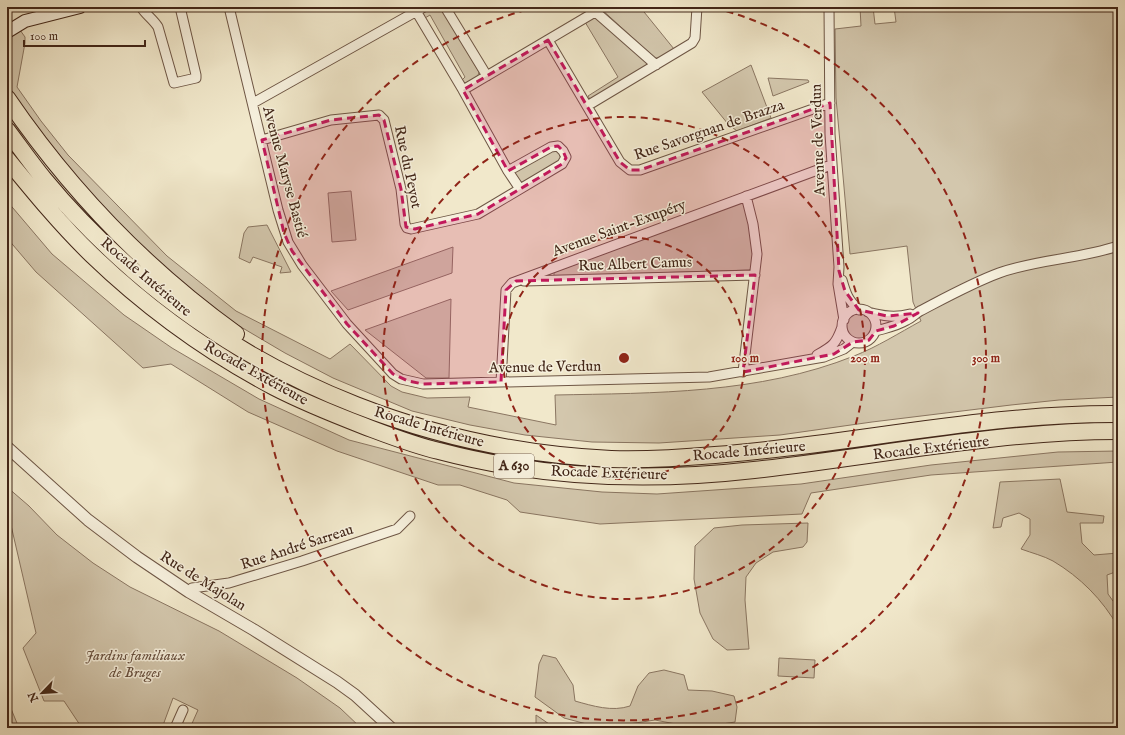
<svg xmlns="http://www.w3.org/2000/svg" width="1125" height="735" font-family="'IM FELL English',serif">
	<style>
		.green { fill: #d3c7ad; stroke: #8a7662 }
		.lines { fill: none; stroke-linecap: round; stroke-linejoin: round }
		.minor-casing { stroke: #6e5645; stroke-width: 11 }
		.tertiary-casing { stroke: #6e5645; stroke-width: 13 }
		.secondary-casing { stroke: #422618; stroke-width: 14 }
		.motorway-casing { stroke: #422618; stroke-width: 18 }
		.minor { stroke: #f6f0dd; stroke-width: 9 }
		.tertiary { stroke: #f6f0dd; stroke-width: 11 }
		.secondary { stroke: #f6f0dd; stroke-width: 12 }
		.motorway { stroke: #f1e8cb; stroke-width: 16 }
		.marked { fill: #c2185b; fill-opacity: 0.2; stroke: #c2185b; stroke-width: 3; stroke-dasharray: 8 5; stroke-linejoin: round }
		.ring { fill: none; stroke: #8f2418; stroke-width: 2; stroke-dasharray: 7 5 }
		.labels { text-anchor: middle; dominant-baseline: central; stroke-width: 3; stroke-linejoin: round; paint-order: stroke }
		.shield { fill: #f6f0dd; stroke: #786353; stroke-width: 1 }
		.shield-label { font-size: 14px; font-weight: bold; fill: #422618 }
		.street-label { font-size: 15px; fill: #422618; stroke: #f6f0dd }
		.park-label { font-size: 15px; font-style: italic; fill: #664e3d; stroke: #f6f0dd }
		.centre { fill: #8f2418; stroke: #f6f0dd; stroke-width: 2 }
		.ring-label { font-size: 12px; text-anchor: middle; font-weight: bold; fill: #8f2418; stroke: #f6f0dd; stroke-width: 3; stroke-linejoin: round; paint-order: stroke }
	</style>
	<rect width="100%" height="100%" fill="#f1e8cb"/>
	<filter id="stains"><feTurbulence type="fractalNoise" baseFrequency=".005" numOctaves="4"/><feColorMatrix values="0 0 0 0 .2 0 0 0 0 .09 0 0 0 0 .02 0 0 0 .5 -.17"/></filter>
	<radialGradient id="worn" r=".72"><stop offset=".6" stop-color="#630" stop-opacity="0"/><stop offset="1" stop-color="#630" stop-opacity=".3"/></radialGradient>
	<path class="green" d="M431,7L441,8L479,72C478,79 470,81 463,84L461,81L465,77L430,15L425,18L423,13Z
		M599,7H613L615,9L619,7H640L674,49L659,58H655Z
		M860,7H873L875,24L896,22L894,7H1118V397L1059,400L1011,405L872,422L780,435L659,443L592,442L525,435L470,425L412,411L333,378L285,353L224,317L183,286L90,195L11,96L7,87V37L20,30L25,37V43L17,87L41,121L68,155L167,256L236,311L330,359L350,344L391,386L402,392L427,398L470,397L468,407L556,425L555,395C655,393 759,394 854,356C877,347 899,333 921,321L913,302L907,246L850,254L836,98L835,29L861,26Z
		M596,17L646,61L647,67L591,101L588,96L618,77L585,22Z
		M751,65L771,118L737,131L728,124L702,92Z
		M768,78L808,80L809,82L773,96Z
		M554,150L559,153L561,159L560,164L522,184L514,176L515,171Z
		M351,191L356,240L332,242L328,193Z
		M7,201L52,254L124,315L172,348L259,399L349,440L514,483L602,492L657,494L801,484L931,465L1058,452L1118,451V462L931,475L811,493L802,514L600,524L520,512L507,500L460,485H438L337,451L248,412L171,364L143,368L36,272L7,238Z
		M739,203L744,204C750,226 754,246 752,268L749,270L554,276V273L555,272Z
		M267,225L291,272L280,273L282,267L253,257L250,263L239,258L244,233L248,227Z
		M453,247L452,273L348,310L331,291Z
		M451,299L449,378H426L365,330Z
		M846 326a13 13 0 1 1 26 0a13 13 0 1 1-26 0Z
		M1060,479L1067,512L1104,516L1103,523H1080L1082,543L1094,555L1118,553V571L1107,575L1108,594L1113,601H1118V627C1103,600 1080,577 1053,561C1044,556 1032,553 1021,549L1030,535V519L1019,513L1003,518L1001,527L993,528L1000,482Z
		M7,487L29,506L57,535L93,563L130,587L219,631L297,678L340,708L361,728H190L198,710L173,698L162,728H82L64,701H44L23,648L36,633L7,508Z
		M808,523L807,542L803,547L773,552L756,563L746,577L745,600L749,649L727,650L713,639L700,613L694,579L695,546L714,528L742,525Z
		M543,655L556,658L573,685L575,701C593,706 612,712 630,706L638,686L649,673L664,670L684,675L688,690L712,691L734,696L737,707L735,722L716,725L686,726L655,720L629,724L594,726L564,718L535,697L539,664Z
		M779,658L815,660L814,678L778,676Z
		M7,699L19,728H7Z
		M536,715L552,726V728H536Z"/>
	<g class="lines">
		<defs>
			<path id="minor" d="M141,7C146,15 153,19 158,27L174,83L196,78V75L180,7
				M229,7L278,210L288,242L302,265L347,324L393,374L401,379L423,384L709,377L824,357L844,349L853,342
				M445,7L487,76
				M590,7L656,65
				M829,7L830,134L839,267L838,284L844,320
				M416,11L463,90
				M548,40L620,162L630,170H640L830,103
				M253,103L424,7
				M587,106L692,43L695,38L697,7
				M262,140L331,120L379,115L384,120L401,189L405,224L407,228L411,229L478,214L562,164L566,157L563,151L558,146L551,147L508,171
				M520,189L508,171L463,90L595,12
				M842,280C846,294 848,300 859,310
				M524,281L755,275
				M842 326a17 17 0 1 1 34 0a17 17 0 1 1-34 0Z
				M868,312C883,316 895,318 910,314
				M876,331C886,328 897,326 907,320C912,318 915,314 920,311C945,298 972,283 999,273C1038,259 1080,259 1118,246
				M817,355C833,346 836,344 842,327
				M743,372L757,254L753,224L746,196
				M501,382L506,290L512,283L831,165
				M189,592L192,588L229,583L302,561L397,529L410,516
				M175,728L183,710"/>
			<path id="tertiary" d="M7,447L88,520L137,557L189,592L254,630L337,682L355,695L391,728"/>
			<path id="secondary" d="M7,32L25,21L80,7"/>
			<path id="motorway" d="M7,98C69,189 147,270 236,334
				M7,130C19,146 31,163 44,179C71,212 102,243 134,271C266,386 436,451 611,459C645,460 680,458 715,455C849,445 983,413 1118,414
				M7,159C34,192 61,225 92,255C146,307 208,352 274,387C303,402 333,414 364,426C388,435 413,445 439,451C541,478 650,482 754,470C874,457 997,431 1118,431"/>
		</defs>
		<use href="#minor" class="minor-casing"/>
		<use href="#tertiary" class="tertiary-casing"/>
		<use href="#secondary" class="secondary-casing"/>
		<use href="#motorway" class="motorway-casing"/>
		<use href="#minor" class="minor"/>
		<use href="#tertiary" class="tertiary"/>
		<use href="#secondary" class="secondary"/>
		<use href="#motorway" class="motorway"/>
	</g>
	<path class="marked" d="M548,40L620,162L630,170H640L830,103L839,271L845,291L859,310L887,316L918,313L894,326L876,331L869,340L853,342L834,354L743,372L755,275L516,281L506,290L501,382L423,384L408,381L393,374L347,324L292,251L284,233L262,140L331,120L379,115L384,120L401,189L406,227L415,229L478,214L562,164L566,158L563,151L558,146L551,147L508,171L463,90Z"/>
	<g class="ring">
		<circle cx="624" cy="358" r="121"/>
		<circle cx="624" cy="358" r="241"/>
		<path d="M715 8A362 362 0 1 1 533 8"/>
	</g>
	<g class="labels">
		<rect class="shield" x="494" y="454" width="40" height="24" rx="3"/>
		<g class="shield-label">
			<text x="514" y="466">A 630</text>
		</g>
		<g class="street-label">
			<text transform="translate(709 130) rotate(-19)">Rue Savorgnan de Brazza</text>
			<text transform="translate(818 140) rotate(-92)">Avenue de Verdun</text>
			<text transform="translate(408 167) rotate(78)">Rue du Peyot</text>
			<text transform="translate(285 172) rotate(75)">Avenue Maryse Bastié</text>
			<text transform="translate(619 228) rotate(-20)">Avenue Saint-Exupéry</text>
			<text transform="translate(635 264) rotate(-2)">Rue Albert Camus</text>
			<text transform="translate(146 277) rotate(40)">Rocade Intérieure</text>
			<text transform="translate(545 367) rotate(-1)">Avenue de Verdun</text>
			<text transform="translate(256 373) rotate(29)">Rocade Extérieure</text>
			<text transform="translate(429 427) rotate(16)">Rocade Intérieure</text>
			<text transform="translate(931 448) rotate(-7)">Rocade Extérieure</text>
			<text transform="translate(749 451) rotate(-5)">Rocade Intérieure</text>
			<text transform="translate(609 473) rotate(2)">Rocade Extérieure</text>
			<text transform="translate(297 547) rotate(-18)">Rue André Sarreau</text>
			<text transform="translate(203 581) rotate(32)">Rue de Majolan</text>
		</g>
		<g class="park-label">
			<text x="135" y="655">Jardins familiaux<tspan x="135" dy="17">de Bruges</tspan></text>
		</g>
	</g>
	<circle cx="624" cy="358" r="6" class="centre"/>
	<g class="ring-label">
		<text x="745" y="362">100 m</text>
		<text x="865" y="362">200 m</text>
		<text x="986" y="362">300 m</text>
	</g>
	<rect width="1125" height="735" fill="none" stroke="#f1e8cb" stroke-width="24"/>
	<rect x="8" y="8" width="1109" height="719" fill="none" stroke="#422618" stroke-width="2"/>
	<rect x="12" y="12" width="1101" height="711" fill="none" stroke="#422618"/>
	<g transform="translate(42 693) rotate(245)" stroke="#f6f0dd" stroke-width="3" paint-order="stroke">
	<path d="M0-3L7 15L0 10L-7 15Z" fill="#422618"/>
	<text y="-6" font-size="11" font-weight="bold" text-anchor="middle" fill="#422618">N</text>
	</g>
	<path d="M24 40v6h121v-6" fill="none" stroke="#422618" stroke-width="2"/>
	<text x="30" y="40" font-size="12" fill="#422618" stroke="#f6f0dd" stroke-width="3" paint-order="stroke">100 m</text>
	<rect width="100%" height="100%" filter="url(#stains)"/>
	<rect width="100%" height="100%" fill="url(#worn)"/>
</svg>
